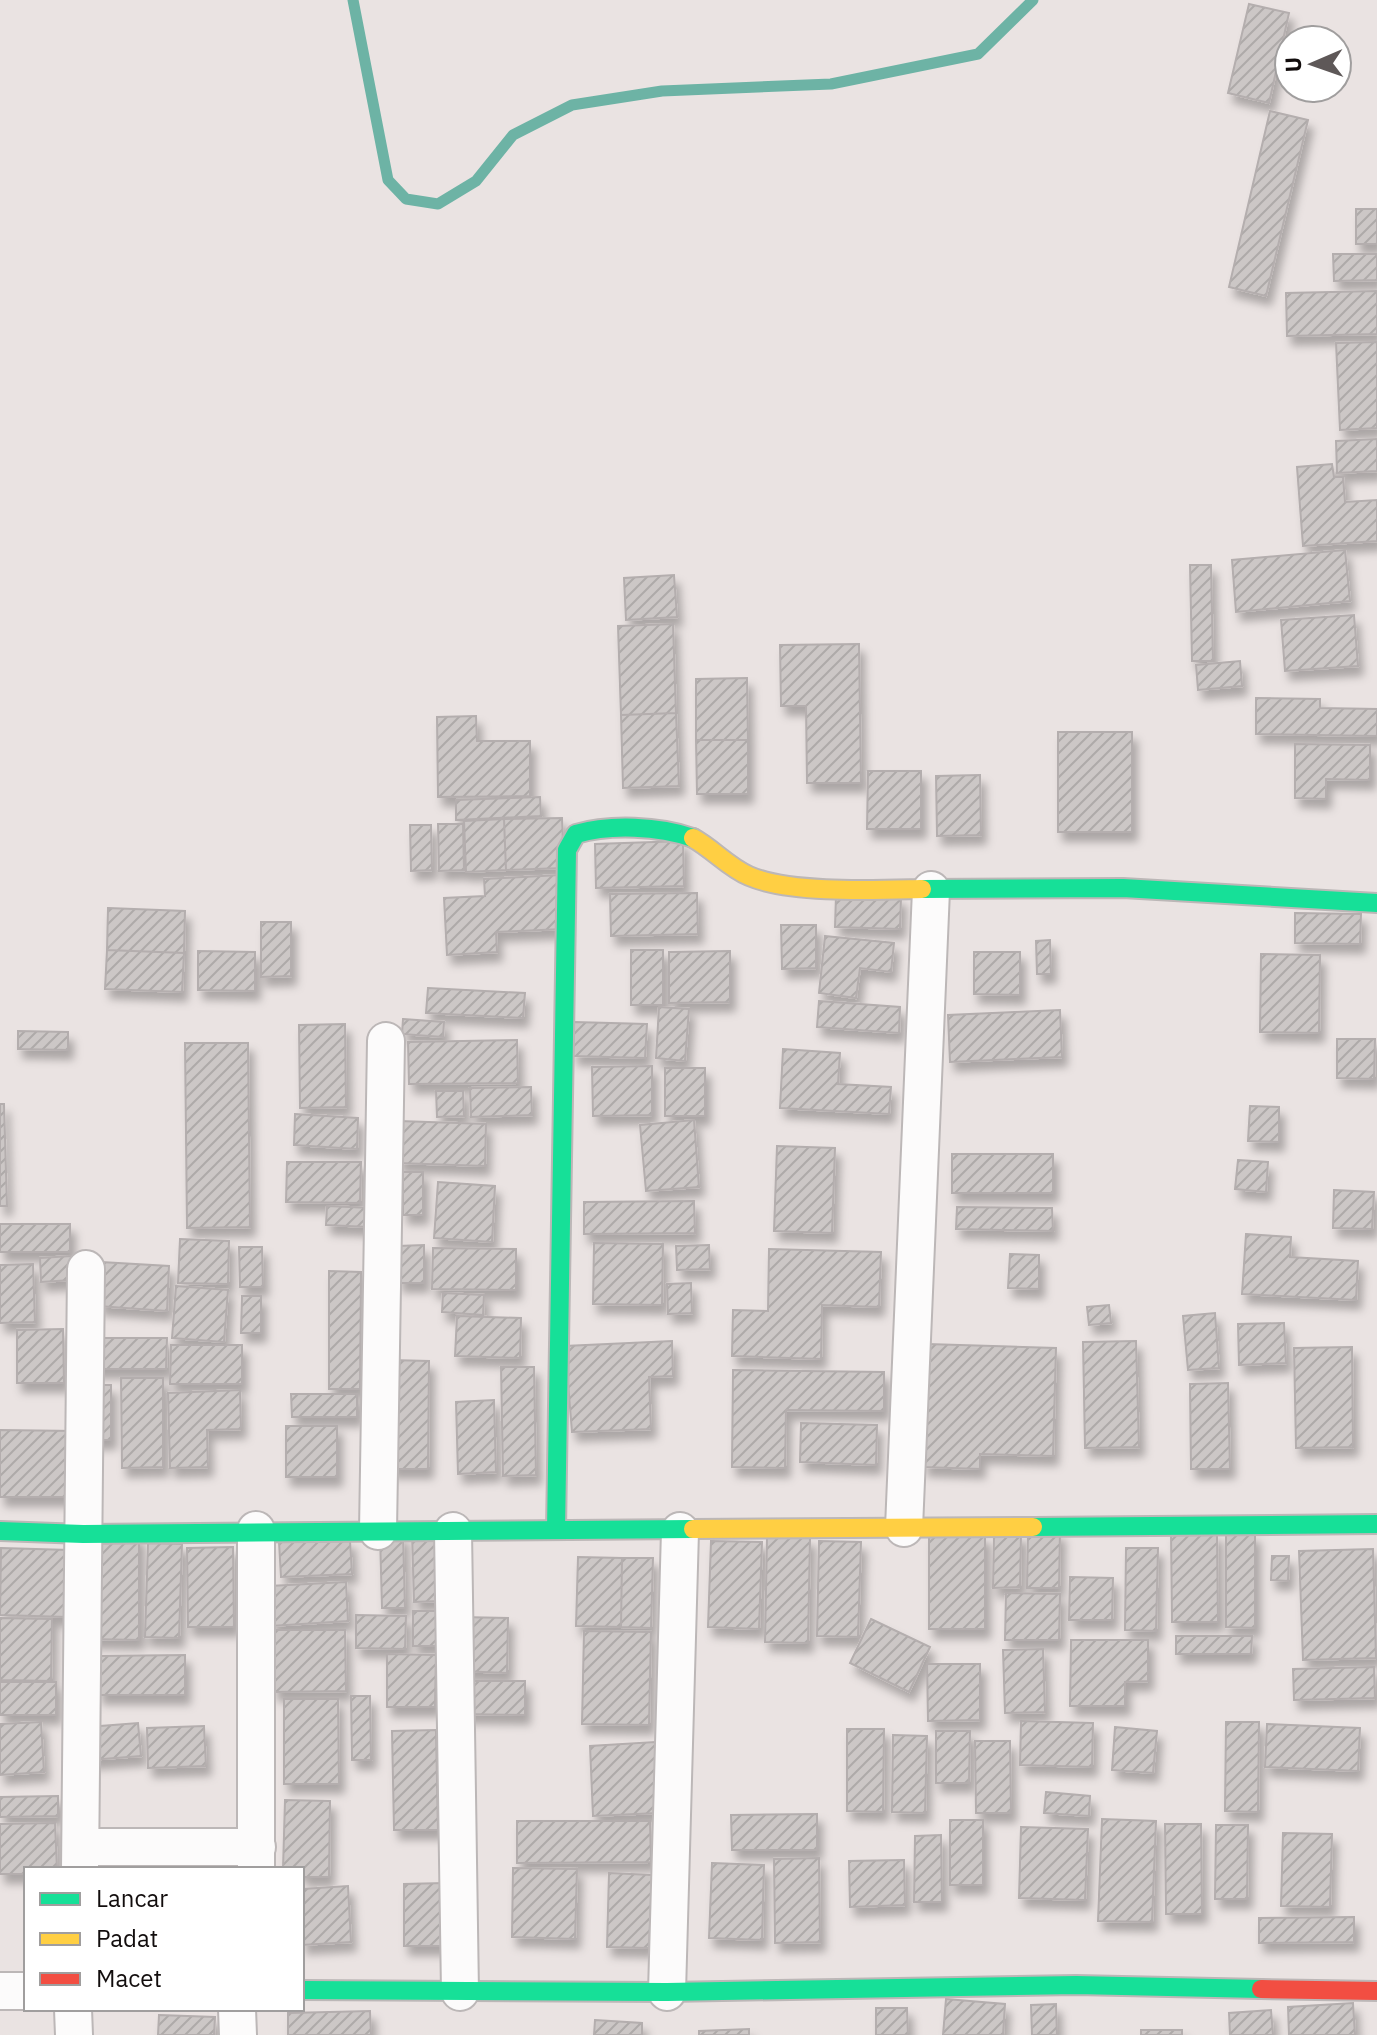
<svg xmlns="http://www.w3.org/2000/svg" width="1377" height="2035" font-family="'IBM Plex Sans',sans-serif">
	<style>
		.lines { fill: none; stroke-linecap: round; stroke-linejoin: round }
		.stream { stroke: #6db3a5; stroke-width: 11 }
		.building { fill: url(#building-hatch); stroke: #b4aeae; stroke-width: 2; filter: url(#shadow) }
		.street-casing { stroke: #bcb7b7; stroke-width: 40 }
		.fast-casing { stroke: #bcb7b7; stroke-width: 22 }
		.slow-casing { stroke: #bcb7b7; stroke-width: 22 }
		.jam-casing { stroke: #bcb7b7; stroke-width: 22 }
		.street { stroke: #fcfbfb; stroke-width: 36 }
		.fast { stroke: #16e098; stroke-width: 18 }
		.slow { stroke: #ffcf43; stroke-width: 18 }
		.jam { stroke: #f24e42; stroke-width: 18 }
	</style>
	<defs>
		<pattern id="building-hatch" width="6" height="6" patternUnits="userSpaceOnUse" patternTransform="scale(2)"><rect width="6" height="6" fill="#ccc7c6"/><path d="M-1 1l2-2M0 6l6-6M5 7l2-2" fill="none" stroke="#aeaaa9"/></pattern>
		<filter id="shadow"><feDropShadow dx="5" dy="9" stdDeviation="4" flood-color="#0004"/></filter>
	</defs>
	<rect width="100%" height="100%" fill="#eae3e2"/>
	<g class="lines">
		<path class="stream" d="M353,0L388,180L406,199L438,204L476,181L513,135L572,105L662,91L831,84L978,54L1033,0"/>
	</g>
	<path class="building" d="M1249,4L1289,13L1269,103L1228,93Z
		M1270,111L1308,120L1266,296L1229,287Z
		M1356,209H1377V244H1356Z
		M1333,254H1377V280L1334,281Z
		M1377,291V334L1287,336L1286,293Z
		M1377,342V428L1340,430L1336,343Z
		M1377,439V471L1337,473L1336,441Z
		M1332,464L1334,477H1343L1345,502L1377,500V541L1303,546L1297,467Z
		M1345,550L1350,601L1236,612L1232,560Z
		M1190,565H1211L1213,661H1192Z
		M674,575L677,617L626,620L624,578Z
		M1354,615L1358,666L1285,671L1281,620Z
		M673,624L676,713L621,715L618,626Z
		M859,644L861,783H807L806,706H781L780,645Z
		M1240,661L1242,686L1198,690L1196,665Z
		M747,678L748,740H696V679Z
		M1256,698L1320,699V708L1377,709V736L1256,734Z
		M676,713L679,786L623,788L621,715Z
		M476,716L477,741H530V796L438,797L437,717Z
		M1058,732H1132V832H1058Z
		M696,740H748V794H697Z
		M1295,744L1370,745V780L1326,779V799L1295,798Z
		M868,771H921V829H867Z
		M980,775L981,835L937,836L936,776Z
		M540,797L541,816L456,820V800Z
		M562,818L564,868L506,870L504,819Z
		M504,819L506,870L466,872L464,821Z
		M438,824H463L464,870L439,871Z
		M410,825H431L432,870L411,871Z
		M683,841L684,886L596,888L595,844Z
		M560,875L564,929L496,932L497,952L447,955L444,898L485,896L484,879Z
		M697,893L698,934L611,936L610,894Z
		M836,895L901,897L900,929L835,927Z
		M108,908L185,911L184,953L107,950Z
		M1295,913L1361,914L1360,944L1295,943Z
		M261,922H291V976L261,977Z
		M781,925H816V968L782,969Z
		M825,936L894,943L891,972L860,968L856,998L819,993Z
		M1050,940L1051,974H1037L1036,941Z
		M107,950L184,953L182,992L105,989Z
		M631,950H663V1005H631Z
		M198,951L255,952V991L198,990Z
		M730,951V1002L669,1003V952Z
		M974,952H1020V995L974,994Z
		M1261,954L1320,955L1319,1033L1260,1032Z
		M428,988L525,993L523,1018L426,1013Z
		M819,1001L900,1007L899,1033L817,1027Z
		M659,1007L689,1009L685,1061L656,1058Z
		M1060,1010L1062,1057L950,1062L948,1015Z
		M403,1019L444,1022L443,1037L402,1034Z
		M574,1022L647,1024L645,1058L573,1056Z
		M345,1024L346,1107L300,1108L299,1025Z
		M18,1031L68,1032V1050L18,1049Z
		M1337,1039H1375L1374,1079L1337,1078Z
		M517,1040L518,1083L409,1084L408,1042Z
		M185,1043H248L250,1227L187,1228Z
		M783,1049L840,1053L838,1084L891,1087L889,1114L780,1108Z
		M652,1066V1115L593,1116L592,1067Z
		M665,1068H705V1116H665Z
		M531,1087L532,1115L471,1117L470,1088Z
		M436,1091H463L464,1116L437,1117Z
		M0,1104H4L7,1206H0Z
		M1250,1106L1279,1107V1142L1248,1141Z
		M295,1114L358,1118L357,1149L294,1145Z
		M694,1120L699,1187L646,1191L640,1125Z
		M399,1121L486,1124L485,1166L397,1163Z
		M777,1146L835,1148L832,1233L774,1231Z
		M952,1154H1053V1193H952Z
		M1238,1160L1268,1162L1266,1192L1235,1189Z
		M287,1162H361L360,1203L286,1202Z
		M403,1172H423V1215H403Z
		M438,1182L495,1186L492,1242L434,1238Z
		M1334,1190L1374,1192L1372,1229L1333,1228Z
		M694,1201L695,1233L584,1234V1202Z
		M327,1206L371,1208L369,1227L326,1225Z
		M957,1207L1052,1208L1053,1231L956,1229Z
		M0,1224H70V1252H0Z
		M1246,1234L1291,1237L1290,1257L1358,1261L1356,1300L1242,1294Z
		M180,1239L229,1241L228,1284L178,1283Z
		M594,1243L663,1244L662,1305L593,1304Z
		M424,1245V1283H398V1246Z
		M709,1245L710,1269L677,1270L676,1246Z
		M239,1247H262L263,1287H240Z
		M433,1248L516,1249V1290L432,1289Z
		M769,1249L881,1252L879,1307L822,1305L821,1359L732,1356L733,1310L768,1311Z
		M1010,1254L1039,1255V1289L1008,1288Z
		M71,1256L72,1280L41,1282L40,1258Z
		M101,1262L169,1266L167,1311L98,1306Z
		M33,1264L35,1322L0,1323V1265Z
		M329,1271L361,1272L360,1389H329Z
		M691,1283L692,1313L668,1314L667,1284Z
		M176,1286L228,1290L224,1342L172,1338Z
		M443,1293L484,1295L483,1315L442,1312Z
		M242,1296H261V1333H241Z
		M1109,1305L1111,1323L1089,1325L1087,1307Z
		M1215,1313L1219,1368L1188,1370L1183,1316Z
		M457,1316L521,1318L520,1358L455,1356Z
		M1284,1323L1286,1363L1239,1365L1238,1324Z
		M63,1329L64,1383H17V1330Z
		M91,1338H167L166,1369H92Z
		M672,1341L673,1376L649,1377L651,1429L572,1432L565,1346Z
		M1136,1341L1139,1447L1085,1448L1083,1342Z
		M927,1344L1056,1348L1053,1456L980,1454V1469L923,1467Z
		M171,1345H242V1384H170Z
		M1352,1347L1353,1447L1296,1448L1294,1348Z
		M390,1360L429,1361L428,1469H389Z
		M501,1367H534L536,1475L503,1476Z
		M733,1370L884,1372V1411L786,1410L785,1468L732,1467Z
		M121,1378H163V1467L122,1468Z
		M1228,1383L1230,1469H1191L1190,1384Z
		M88,1385H111V1440H89Z
		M240,1390L241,1429L207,1430L208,1467L170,1468L168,1393Z
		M291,1394H357V1417H292Z
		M494,1400L496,1472L458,1474L456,1402Z
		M801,1423L877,1425L876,1465L800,1462Z
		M286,1426H337V1477H286Z
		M0,1430L75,1431V1497H0Z
		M1028,1531L1060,1532L1059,1588H1027Z
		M437,1532L439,1601L414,1602L412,1533Z
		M1171,1533H1217L1218,1622H1172Z
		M1226,1533L1255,1534V1628L1226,1627Z
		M403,1534L405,1608H382L380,1535Z
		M994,1534H1021L1020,1587L993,1588Z
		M88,1535H139V1640L88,1639Z
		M929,1535H985V1629H929Z
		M767,1537L810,1538L808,1643L765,1642Z
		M350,1540L352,1574L281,1577L279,1542Z
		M711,1541L762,1542L759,1629L708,1627Z
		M819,1541L861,1542L858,1637L817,1636Z
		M148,1543L182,1544L179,1638L145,1637Z
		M233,1547L234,1627H188L187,1548Z
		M1,1548L69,1550L67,1617L0,1615Z
		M1126,1548H1158L1156,1631L1125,1630Z
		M1373,1549L1376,1658L1303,1660L1299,1551Z
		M1272,1556H1289L1288,1581L1271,1580Z
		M578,1557L622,1558L621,1627L576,1626Z
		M622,1558H653L651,1628L621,1627Z
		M1070,1577L1113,1578L1112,1620H1069Z
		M346,1582L348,1621L271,1626L269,1586Z
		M1006,1593L1060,1594L1059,1640H1005Z
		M413,1611H436V1646H413Z
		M356,1615L406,1616L405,1649L356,1648Z
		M460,1617L508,1618L507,1673L459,1671Z
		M0,1618L52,1619L51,1681L0,1680Z
		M871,1619L930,1647L909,1692L850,1663Z
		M272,1630H345L346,1691L273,1692Z
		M584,1631L651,1632L649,1725L582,1724Z
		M1176,1636H1252L1251,1654H1176Z
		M1071,1640H1148V1681L1125,1682V1706H1070Z
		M1043,1649L1045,1712L1005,1713L1003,1650Z
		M387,1654L436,1655L435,1707H387Z
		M185,1655V1695H98V1656Z
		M927,1664H980V1720L928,1721Z
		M1374,1667L1375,1698L1294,1700L1293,1669Z
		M462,1681H525V1715L462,1714Z
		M0,1682H56V1715H0Z
		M351,1696H370L371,1760H352Z
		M284,1699H338L339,1784H284Z
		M1021,1721L1093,1723L1092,1767L1020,1765Z
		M41,1722L44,1772L0,1775V1724Z
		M1226,1722H1259L1258,1812L1225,1811Z
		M138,1723L141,1756L90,1760L88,1727Z
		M1267,1724L1360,1728L1358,1771L1265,1767Z
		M204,1726L206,1766L148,1768L147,1728Z
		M1115,1727L1157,1731L1153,1773L1112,1770Z
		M847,1729H884L883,1812L847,1811Z
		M436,1730L438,1830H394L392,1731Z
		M936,1731H970L969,1783H936Z
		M893,1735L927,1736L925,1813L892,1812Z
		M975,1741H1010L1011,1813H976Z
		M655,1742L658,1813L593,1816L590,1746Z
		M1046,1792L1090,1796L1089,1816L1044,1813Z
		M58,1796V1816L0,1817V1797Z
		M285,1800L330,1801L329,1877H302V1869H283Z
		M817,1814V1850H732L731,1815Z
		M1102,1819L1156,1821L1152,1922L1098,1921Z
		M950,1820H983V1885H950Z
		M517,1821H650L651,1862L517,1863Z
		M55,1823L57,1869H26V1874H0V1824Z
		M1165,1824H1201L1202,1914H1166Z
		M1216,1825H1248L1247,1899H1215Z
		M1021,1827L1088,1829L1085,1900L1019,1898Z
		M1283,1833L1332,1834L1330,1907L1281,1906Z
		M941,1835L942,1902H914L915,1836Z
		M819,1858L820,1942L775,1943L774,1859Z
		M904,1860L905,1905L850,1907L849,1861Z
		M712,1863L764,1865L762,1940L709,1938Z
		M513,1868L577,1869L575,1939L512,1937Z
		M609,1873L652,1875L649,1948L607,1947Z
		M444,1883L445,1946H404V1884Z
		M348,1886L351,1942L302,1945V1889Z
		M1354,1917V1942L1259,1943V1918Z
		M946,1999L1005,2004L1003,2035H943Z
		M1353,2003L1355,2035H1289L1288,2007Z
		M1056,2004L1057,2035H1032L1031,2005Z
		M876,2008H907L908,2035H876Z
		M1271,2010L1273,2035H1230L1229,2013Z
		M370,2011L371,2035H288V2013Z
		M159,2015L215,2017L214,2035H158Z
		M595,2020L642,2023V2035H594Z
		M749,2029V2035H699V2031Z
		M1141,2030H1182V2035H1141Z"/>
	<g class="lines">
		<defs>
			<path id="street" d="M904,1528L931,890
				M378,1531L386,1041
				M453,1531L460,1992
				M82,1847H257
				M80,1869L86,1269
				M256,1869V1530
				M0,1991H26
				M667,1992L680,1531
				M73,2009L74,2035
				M237,2009L238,2035"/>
			<path id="fast" d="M922,889L1123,888L1377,903
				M1033,1527L1377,1524
				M556,1530L567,850L576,834C610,824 659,826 693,838
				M0,1531L83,1534L693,1529
				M302,1990L667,1992L1076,1985L1261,1989"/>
			<path id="slow" d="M693,838C713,849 728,867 749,876C790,894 877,890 922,889
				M693,1529L1033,1527"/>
			<path id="jam" d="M1261,1989L1377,1991"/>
		</defs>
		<use href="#street" class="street-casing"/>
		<use href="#fast" class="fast-casing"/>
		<use href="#slow" class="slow-casing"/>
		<use href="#jam" class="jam-casing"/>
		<use href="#street" class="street"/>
		<use href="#fast" class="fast"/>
		<use href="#slow" class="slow"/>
		<use href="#jam" class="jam"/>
	</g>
	<rect x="24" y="1867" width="280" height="144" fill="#ffffff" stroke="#a09e9e" stroke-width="2"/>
	<rect x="40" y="1893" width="40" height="12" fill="#16e098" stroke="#a09e9e" stroke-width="2"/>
	<text x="96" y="1907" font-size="24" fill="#120d0d">Lancar</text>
	<rect x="40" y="1933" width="40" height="12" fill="#ffcf43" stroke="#a09e9e" stroke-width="2"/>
	<text x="96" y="1947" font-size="24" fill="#120d0d">Padat</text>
	<rect x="40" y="1973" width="40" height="12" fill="#f24e42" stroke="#a09e9e" stroke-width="2"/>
	<text x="96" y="1987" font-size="24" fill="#120d0d">Macet</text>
	<g transform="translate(1313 64) rotate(268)"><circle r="38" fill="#ffffff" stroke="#a09e9e" stroke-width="2"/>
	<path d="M0-6L14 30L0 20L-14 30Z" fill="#5e5858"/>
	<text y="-12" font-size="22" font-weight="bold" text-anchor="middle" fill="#120d0d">U</text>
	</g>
</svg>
